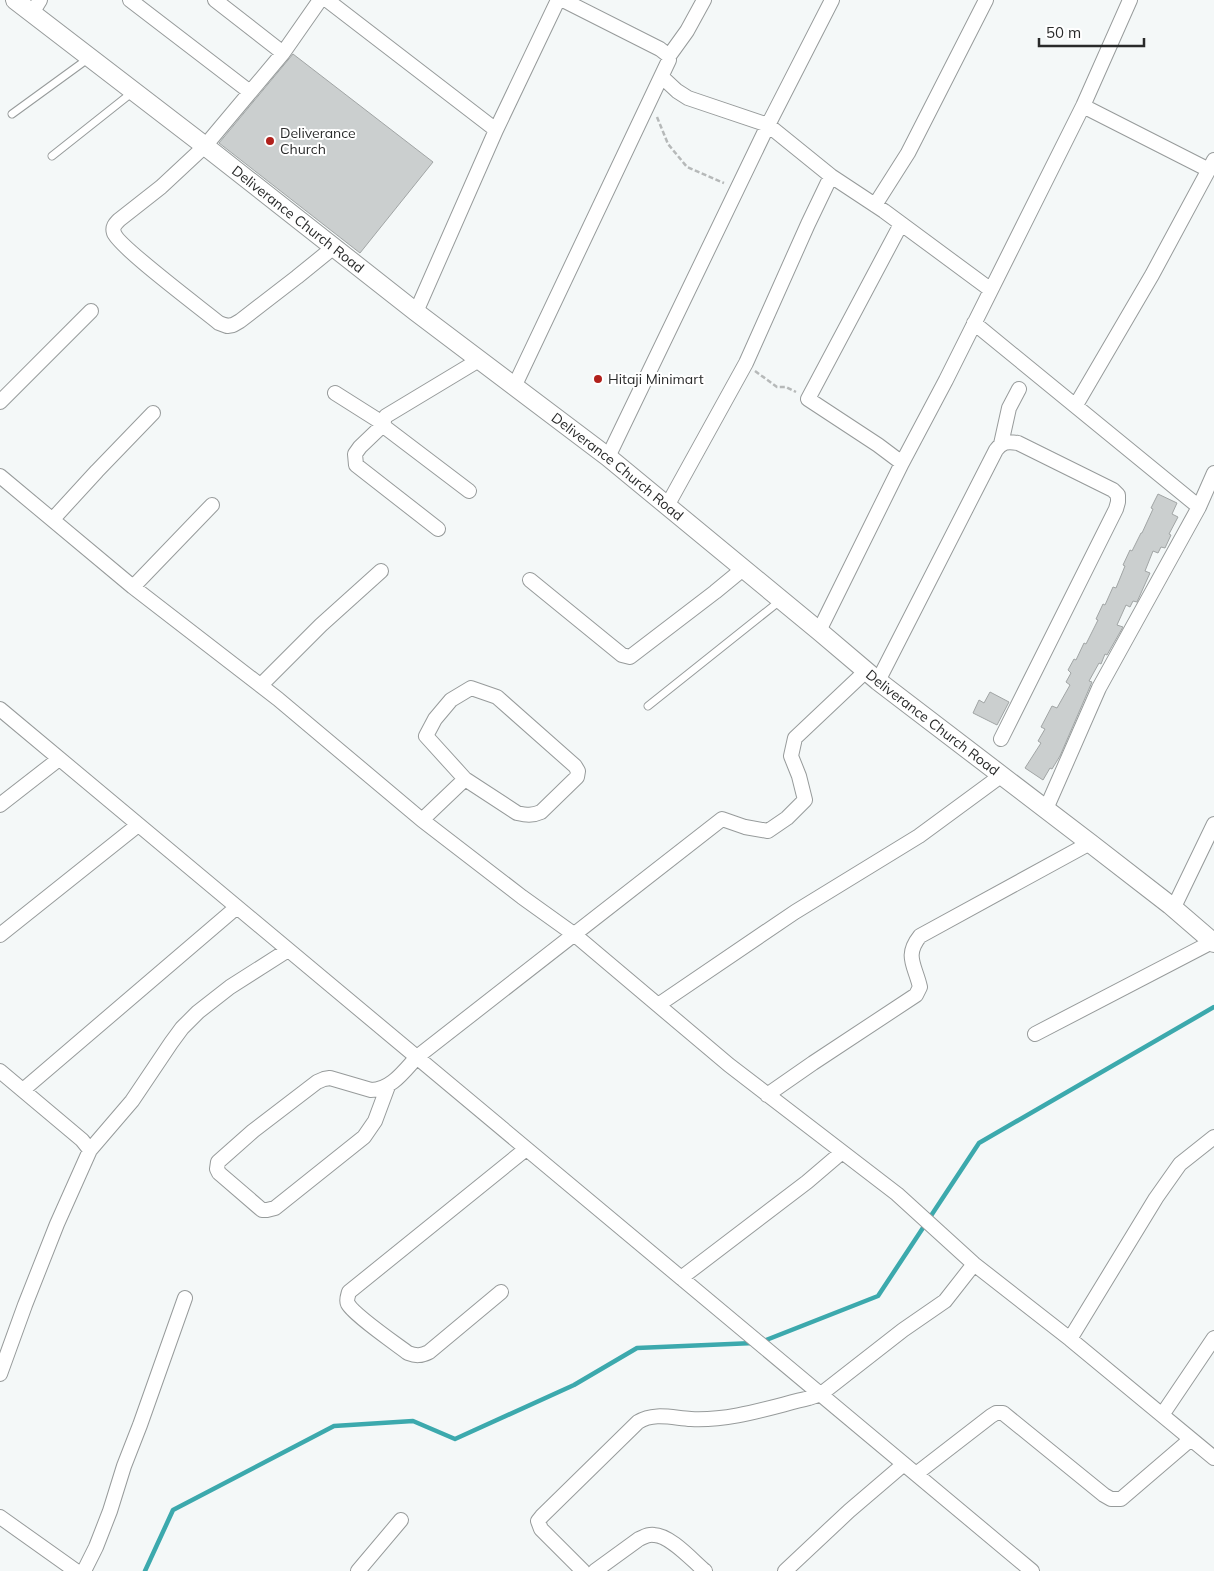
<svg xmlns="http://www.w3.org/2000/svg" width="1214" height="1571" font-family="Mulish,sans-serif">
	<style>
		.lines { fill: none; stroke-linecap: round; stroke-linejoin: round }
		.stream { stroke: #3ca9ad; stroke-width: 4.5 }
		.building { fill: #cbcfcf; stroke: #a1a5a5 }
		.service-casing { stroke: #979b9b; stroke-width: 9 }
		.minor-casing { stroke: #979b9b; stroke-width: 16 }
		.tertiary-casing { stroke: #979b9b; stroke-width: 20 }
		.path { stroke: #b6b9b9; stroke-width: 2.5; stroke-dasharray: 5 2.5; stroke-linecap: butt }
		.service { stroke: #fff; stroke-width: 7 }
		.minor { stroke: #fff; stroke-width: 14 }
		.tertiary { stroke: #fff; stroke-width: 18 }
		.poi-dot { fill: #b1211c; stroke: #fff; stroke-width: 2 }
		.labels { text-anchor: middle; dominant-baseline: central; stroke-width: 4; stroke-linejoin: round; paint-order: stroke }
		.poi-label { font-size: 14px; fill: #292a2a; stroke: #fff; text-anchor: start }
		.street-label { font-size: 14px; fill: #292a2a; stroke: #fff }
	</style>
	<rect width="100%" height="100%" fill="#f4f8f8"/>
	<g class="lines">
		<path class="stream" d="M761,1342L878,1296L979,1143L1214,1007
			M145,1571L173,1510L334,1426L413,1421L455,1439L574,1385L637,1348L754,1343"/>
	</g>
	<path class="building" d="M293,54L433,162L360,253L219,143Z
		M1158,494L1177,503L1172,514L1178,517L1169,534L1171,535L1165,548L1161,547L1158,553L1153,551L1145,571L1150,573L1141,593L1137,602L1133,601L1130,607L1126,605L1117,625L1123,627L1107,655L1105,654L1101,664L1099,663L1089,681L1092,682L1060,756L1052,769L1050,768L1043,780L1025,768L1041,743L1038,741L1045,729L1041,727L1052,706L1057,708L1070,685L1066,682L1071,673L1068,670L1074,659L1076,660L1084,643L1086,644L1098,620L1096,619L1103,604L1105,605L1113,587L1116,588L1125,566L1123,565L1130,550L1132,551L1141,533H1142L1153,509L1151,508Z
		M990,692L1009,702L997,725L973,713L979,700L984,703Z"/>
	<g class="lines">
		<defs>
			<path id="service" d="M12,114L89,58
				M52,156L134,91
				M648,706L781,600"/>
			<path id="minor" d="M130,0L250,92
				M215,0L283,53
				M320,0L283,53L205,146L161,187L119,220C115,224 112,227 114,233C118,246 202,309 219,323L227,326L233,325L240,321L262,304L297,277L334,247
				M327,0L496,130
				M32,13L40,0
				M669,56L687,31L704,0
				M662,77L677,91L688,98L768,125L831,176L884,211L991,290
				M1083,106L1209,170
				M875,205L908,153L986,0
				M901,224L808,399L878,445L902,463
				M416,312L496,130L558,0
				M974,323L1199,507
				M514,387L669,60V56L660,49L563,0
				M335,393L384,424L360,447L355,454L356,465L438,529
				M0,402L91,311
				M1076,405L1152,275L1214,160
				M1001,444L1009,408L1019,389
				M608,457L768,125L832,0
				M0,476L133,587L278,699L422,820L522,897L575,935L729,1065L897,1194L974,1264L1070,1339L1214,1458
				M469,491L386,428C383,424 383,421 386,416L479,360
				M667,506L746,363L808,224L831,176
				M53,519L97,471L153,413
				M530,580L622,655L630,657L715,592L743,569
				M133,587L212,505
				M819,631L902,463L946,380L1083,106L1130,0
				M878,681L996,450C1002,442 1007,441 1018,443L1113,490L1118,495V502L1116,509L1001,739
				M261,685L321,625L381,571
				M0,709L1032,1571
				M0,805L59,759
				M1046,809L1099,688L1199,507L1214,473
				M422,820L465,779L426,736L435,719L451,700L471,688L497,697L575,766L578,771L577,777L541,812C532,816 526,815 517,813L465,779
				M1173,909L1214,824
				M0,935L138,825
				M658,1005L795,912L919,836L1002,775
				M1035,1034L1212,942
				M0,1071L82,1140L90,1150
				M388,1086L375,1121L364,1137L275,1208L267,1210H262L219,1173L217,1169L218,1162L253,1131L317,1082L324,1079L330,1078L371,1090C391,1090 404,1071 417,1057L722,819L745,827L768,831L787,818L805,800L799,776L791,756L795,738L866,671
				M23,1090L237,907
				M767,1095L813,1063L916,995L920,987C915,965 904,956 920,936L1090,843
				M681,1278L807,1182L841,1153
				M501,1292L429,1352C421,1356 416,1356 408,1353C396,1344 354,1315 348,1304C346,1300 348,1296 349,1292L526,1149
				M1070,1339L1156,1198L1180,1164L1214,1137
				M0,1374L25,1305L57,1224L90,1150L132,1101L171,1043L182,1028L198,1012L230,987L288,950
				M1162,1415L1214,1338
				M916,1474L991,1416L996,1413H1003L1104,1495L1111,1499H1121L1191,1439
				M0,1517L76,1571
				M84,1571L96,1547L110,1511L124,1466L140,1425L185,1298
				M358,1571L401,1520
				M583,1571L541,1529L538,1521L542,1516L638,1422C654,1412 673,1418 691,1419C731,1421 771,1407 809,1398L821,1394L903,1330L945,1301L974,1264
				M595,1571L639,1539C644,1537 648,1534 654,1535C670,1535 693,1561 705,1571
				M785,1571L849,1511L904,1464"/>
			<g id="tertiary">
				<path id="s1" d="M15,0L205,146L416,312L608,457L819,631L878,681L1090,843L1170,905L1214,943"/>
			</g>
		</defs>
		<use href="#service" class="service-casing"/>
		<use href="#minor" class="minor-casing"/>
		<use href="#tertiary" class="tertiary-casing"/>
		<path class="path" d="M657,117L668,144L687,167L724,183
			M755,371L777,387H786L796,392"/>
		<use href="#service" class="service"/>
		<use href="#minor" class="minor"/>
		<use href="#tertiary" class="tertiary"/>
	</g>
	<g class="poi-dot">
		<circle cx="270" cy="141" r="5"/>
		<circle cx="598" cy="379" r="5"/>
	</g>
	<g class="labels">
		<g class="poi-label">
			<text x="280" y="133">Deliverance<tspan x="280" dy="16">Church</tspan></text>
			<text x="608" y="379">Hitaji Minimart</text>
		</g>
		<g class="street-label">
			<text stroke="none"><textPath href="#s1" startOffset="358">Deliverance Church Road</textPath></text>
			<text stroke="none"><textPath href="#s1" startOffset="762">Deliverance Church Road</textPath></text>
			<text stroke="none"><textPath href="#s1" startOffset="1168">Deliverance Church Road</textPath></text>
		</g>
	</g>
	<path d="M1039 38v8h105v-8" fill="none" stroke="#292a2a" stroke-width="2.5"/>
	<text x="1046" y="38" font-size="15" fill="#292a2a" stroke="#ffffff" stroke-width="4" paint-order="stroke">50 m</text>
</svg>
